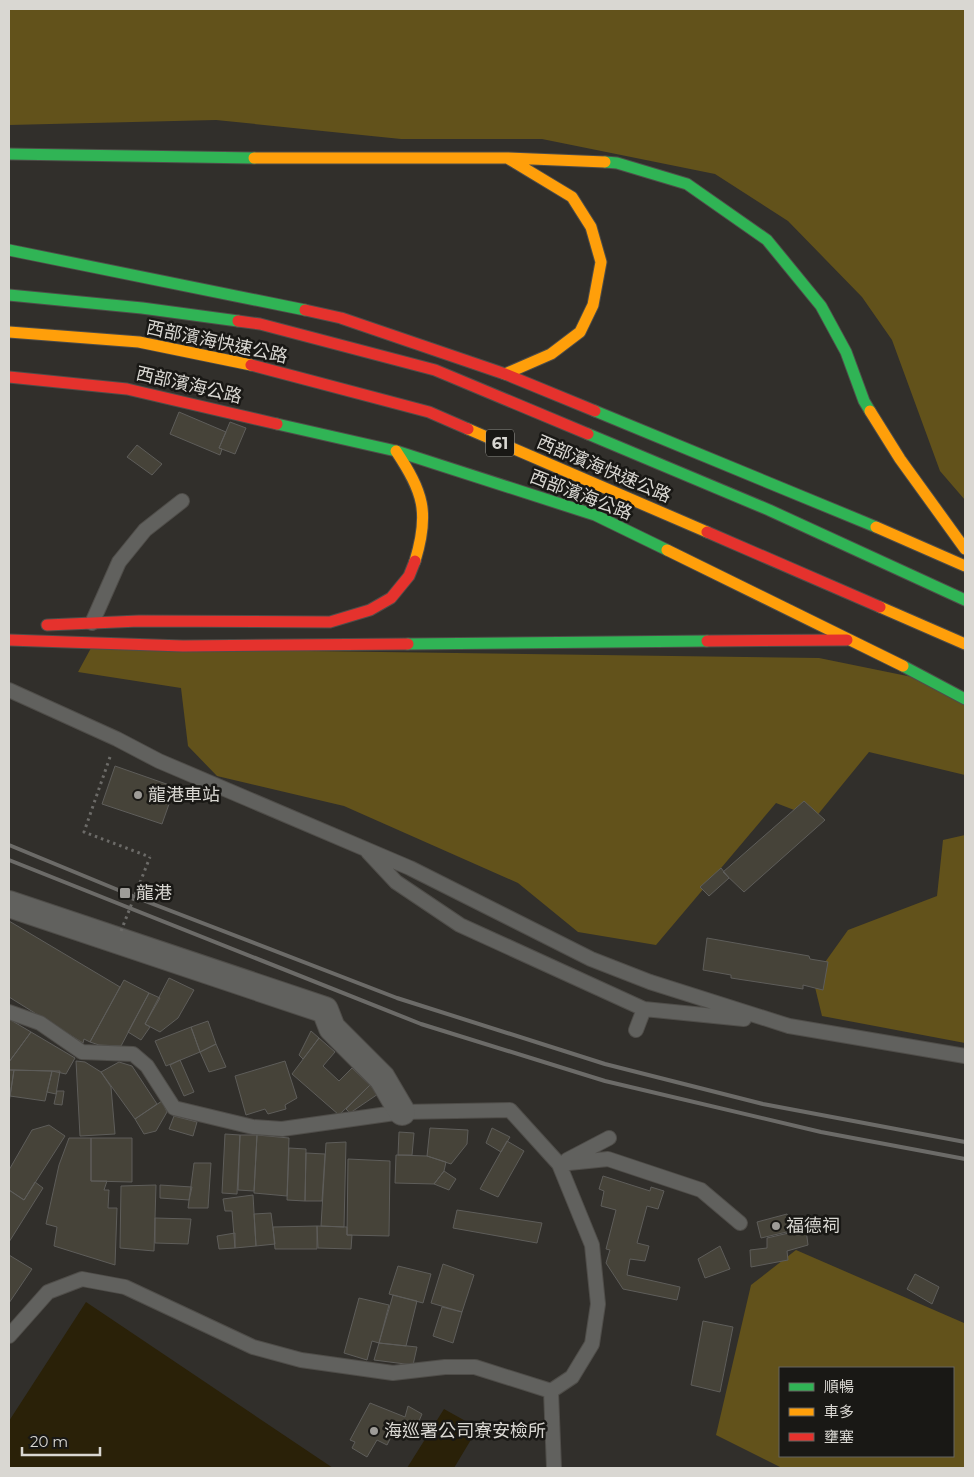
<svg xmlns="http://www.w3.org/2000/svg" width="974" height="1477" font-family="Montserrat,'Noto Sans TC',sans-serif">
	<style>
		.green { fill: #62521b; fill-rule: evenodd }
		.water { fill: #2a2108 }
		.building { fill: #464339; stroke: #5e5d5a }
		.lines { fill: none; stroke-linecap: round; stroke-linejoin: round }
		.lane-casing { stroke: #4f4d49; stroke-width: 16 }
		.street-casing { stroke: #4f4d49; stroke-width: 28 }
		.fast-casing { stroke: #4f4d49; stroke-width: 13 }
		.slow-casing { stroke: #4f4d49; stroke-width: 13 }
		.jam-casing { stroke: #4f4d49; stroke-width: 13 }
		.path { stroke: #6c6b68; stroke-width: 3; stroke-dasharray: 2.5 4; stroke-linecap: butt }
		.lane { stroke: #61615e; stroke-width: 14 }
		.street { stroke: #61615e; stroke-width: 26 }
		.fast { stroke: #30b455; stroke-width: 11 }
		.slow { stroke: #ff9f0a; stroke-width: 11 }
		.jam { stroke: #e5322d; stroke-width: 11 }
		.rail { stroke: #6c6b68; stroke-width: 4 }
		.path-bridge { stroke: #6c6b68; stroke-width: 3; stroke-dasharray: 2.5 4; stroke-linecap: butt }
		.poi-dot { fill: #9e9c98; stroke: #191815; stroke-width: 2 }
		.labels { text-anchor: middle; dominant-baseline: central; stroke-width: 5; stroke-linejoin: round; paint-order: stroke }
		.shield { fill: #191815; stroke: #9f9e99; stroke-width: 1 }
		.shield-label { font-size: 16px; font-weight: bold; fill: #d9d7d2 }
		.street-label { font-size: 18px; fill: #d9d7d2; stroke: #191815 }
		.poi-label { font-size: 18px; fill: #d9d7d2; stroke: #191815; text-anchor: start }
	</style>
	<rect width="100%" height="100%" fill="#312f2b"/>
	<path class="green" d="M9,9H965V500L940,471L892,340L862,297L788,221L715,174L542,139H401L216,120L9,125Z
		M91,648L819,658L917,678L965,703V775L869,752L815,818L776,803L656,945L578,932L518,883L344,806L217,776L188,746L181,688L78,672Z
		M965,835V1043L822,1016L813,979L848,930L937,896L943,840Z
		M796,1250L964,1323L965,1321V1468H782L716,1435L751,1285ZM780,1368H953V1456H780Z"/>
	<path class="water" d="M86,1302L333,1468H9V1421Z
		M444,1409L478,1428L454,1468H407Z"/>
	<path class="building" d="M179,412L226,432L219,448L222,449L220,455L170,434Z
		M230,422L246,428L235,454L219,448Z
		M137,445L162,464L152,475L127,457Z
		M115,766L175,787L162,824L102,804Z
		M804,801L825,820L744,892L723,872Z
		M721,868L729,878L709,896L700,887Z
		M9,921L120,987L90,1042L84,1039L83,1043L9,997Z
		M707,938L809,956L810,959L828,962L823,990L803,985V989L731,978V975L703,970Z
		M169,978L194,990L178,1018L160,1032L145,1024Z
		M124,980L149,993L121,1046L99,1045L90,1042Z
		M149,993L160,998L145,1024L150,1027L141,1040L128,1032Z
		M9,1019L31,1032L9,1062Z
		M208,1021L216,1044L200,1052L191,1027Z
		M191,1027L200,1052L166,1066L155,1041Z
		M311,1031L319,1038L303,1059L299,1055Z
		M31,1032L75,1058L66,1074L52,1071L9,1070V1062Z
		M319,1038L335,1052L323,1066L339,1081L352,1068L370,1085L339,1115L292,1074Z
		M216,1044L226,1067L209,1072L200,1052Z
		M180,1060L194,1092L184,1096L170,1065Z
		M76,1061L85,1062L101,1072L111,1087L115,1134L80,1136Z
		M285,1061L297,1098L285,1105L286,1109L268,1114L265,1109L246,1115L235,1076Z
		M119,1062L132,1066L157,1104L135,1119L101,1072Z
		M9,1070H14L9,1103Z
		M14,1070L52,1071L45,1101L10,1096Z
		M52,1071H60L56,1094L47,1092Z
		M370,1085L378,1094L350,1113L346,1109Z
		M57,1091H64L62,1105L54,1104Z
		M162,1101L167,1112L156,1131L144,1134L135,1119Z
		M174,1116L197,1122L193,1136L169,1129Z
		M49,1125L65,1136L24,1200L9,1190V1170L32,1130Z
		M430,1128L468,1130L467,1144L451,1164L427,1156Z
		M492,1128L510,1137L501,1152L486,1143Z
		M399,1132L414,1133L412,1155H398Z
		M225,1134L240,1135L237,1194L222,1193Z
		M240,1135H257L254,1191L238,1190Z
		M257,1135L289,1138L287,1196L254,1193Z
		M69,1138H91V1181H107L104,1190H109L108,1208H117L115,1265L54,1246L57,1227L46,1224L59,1165Z
		M91,1138H132V1182L91,1181Z
		M507,1141L524,1151L498,1197L480,1189Z
		M346,1142L344,1227L321,1226L326,1143Z
		M289,1148L306,1149L305,1201L287,1200Z
		M306,1153L325,1154L322,1201H305Z
		M396,1155L427,1156L446,1162L444,1171L434,1184L395,1183Z
		M348,1159L390,1161L389,1236L347,1235Z
		M194,1163H211L208,1208H188Z
		M444,1171L456,1179L449,1190L434,1184Z
		M603,1176L650,1191L651,1187L664,1191L658,1209L647,1206L637,1243L649,1246L645,1261L630,1259L627,1275L680,1287L677,1300L623,1289L606,1263L610,1250L606,1249L616,1210L601,1206L604,1191L599,1189Z
		M35,1182L43,1188L9,1242V1190L24,1200Z
		M156,1185L154,1251L120,1248L121,1186Z
		M160,1185L192,1187L189,1200L160,1198Z
		M253,1195L256,1246L235,1248L232,1211H225L223,1199Z
		M457,1210L542,1223L537,1243L453,1228Z
		M271,1213L275,1244L256,1246L254,1214Z
		M787,1214L791,1231L761,1238L757,1222Z
		M155,1218L191,1219L188,1244L155,1243Z
		M317,1226V1249H275L273,1227Z
		M317,1226L347,1227V1235H352L351,1249L318,1248Z
		M806,1229L808,1245L787,1251L788,1260L751,1267L750,1250L767,1248V1238Z
		M235,1233V1248L219,1249L217,1236Z
		M720,1246L730,1269L705,1278L698,1259Z
		M9,1255L32,1269L9,1303Z
		M443,1264L474,1275L462,1312L431,1303Z
		M398,1266L431,1274L423,1303L389,1294Z
		M915,1274L939,1287L932,1304L907,1289Z
		M393,1295L417,1301L406,1346L379,1343Z
		M359,1298L389,1305L379,1343L372,1341L367,1360L344,1353Z
		M442,1307L462,1312L453,1343L433,1336Z
		M703,1321L733,1327L720,1392L691,1385Z
		M379,1343L417,1347L413,1365L374,1360Z
		M370,1403L405,1417L408,1406L422,1414L413,1435L396,1427L387,1445L377,1440L367,1457L352,1448L355,1442L350,1440Z"/>
	<g class="lines">
		<defs>
			<path id="lane" d="M92,623L119,562L145,530L182,501
				M9,690L117,739L159,761L410,868L591,959L650,982L789,1026L965,1056
				M368,852L396,882L460,925L644,1009L744,1019
				M9,1012L40,1023L82,1052L133,1054L147,1066L174,1108L253,1127L282,1129L402,1112L510,1110L559,1164L592,1245L598,1304L592,1344L572,1377L551,1391L475,1367H445L393,1373L301,1360L253,1347L125,1287L82,1279L48,1292L9,1336
				M636,1030L644,1009
				M567,1160L609,1138
				M559,1164L608,1159L701,1190L740,1223
				M551,1391L554,1468"/>
			<path id="street" d="M9,904L325,1010L332,1028L382,1078L402,1112"/>
			<path id="fast" d="M9,154L254,158
				M605,162L617,163L687,184L767,240L821,306L846,352L864,401L870,411
				M9,250L305,310
				M9,295L142,308L238,321
				M595,411L876,527
				M277,424L396,451L595,515L667,550
				M588,434L769,510L965,600
				M408,644L707,641
				M903,666L965,699"/>
			<path id="slow" d="M254,158H508L605,162
				M9,332L139,342L251,365
				M505,374L551,354L580,332L593,305L601,262L591,227L572,197L509,159
				M870,411L900,459L965,549
				M468,429L707,532
				M396,451C423,492 430,512 415,561
				M876,527L965,566
				M667,550L903,666
				M880,607L965,644"/>
			<path id="jam" d="M305,310L341,318L505,374L595,411
				M238,321L260,324L435,370L588,434
				M251,365L429,412L468,429
				M9,377L127,389L277,424
				M707,532L880,607
				M47,625L139,621L330,622L370,610L391,598L409,576L415,561
				M9,640L183,646L408,644
				M707,641L847,640"/>
		</defs>
		<use href="#lane" class="lane-casing"/>
		<use href="#street" class="street-casing"/>
		<use href="#fast" class="fast-casing"/>
		<use href="#slow" class="slow-casing"/>
		<use href="#jam" class="jam-casing"/>
		<path class="path" d="M110,757L84,832L150,857"/>
		<use href="#lane" class="lane"/>
		<use href="#street" class="street"/>
		<use href="#fast" class="fast"/>
		<use href="#slow" class="slow"/>
		<use href="#jam" class="jam"/>
		<path class="rail" d="M9,845L140,899L397,998L605,1064L763,1104L965,1142
			M9,860L421,1024L605,1081L821,1132L965,1159"/>
		<path class="path-bridge" d="M121,931L150,857"/>
	</g>
	<g class="poi-dot">
		<circle cx="138" cy="795" r="5"/>
		<rect x="119" y="887" width="12" height="12" rx="2.5"/>
		<circle cx="776" cy="1226" r="5"/>
		<circle cx="374" cy="1431" r="5"/>
	</g>
	<g class="labels">
		<rect class="shield" x="486" y="429.5" width="28" height="27" rx="4"/>
		<g class="shield-label">
			<text x="500" y="443">61</text>
		</g>
		<g class="street-label">
			<text transform="translate(217 342) rotate(12)">西部濱海快速公路</text>
			<text transform="translate(189 385) rotate(13)">西部濱海公路</text>
			<text transform="translate(604 469) rotate(23)">西部濱海快速公路</text>
			<text transform="translate(581 495) rotate(21)">西部濱海公路</text>
		</g>
		<g class="poi-label">
			<text x="148" y="795">龍港車站</text>
			<text x="136" y="893">龍港</text>
			<text x="786" y="1226">福德祠</text>
			<text x="384" y="1431">海巡署公司寮安檢所</text>
		</g>
	</g>
	<rect width="974" height="1477" fill="none" stroke="#d9d7d2" stroke-width="20"/>
	<rect x="779" y="1367" width="175" height="90" fill="#191815" stroke="#666461"/>
	<rect x="789" y="1383" width="25" height="8" fill="#30b455" stroke="#666461"/>
	<text x="824" y="1392" font-size="15" fill="#d9d7d2">順暢</text>
	<rect x="789" y="1408" width="25" height="8" fill="#ff9f0a" stroke="#666461"/>
	<text x="824" y="1417" font-size="15" fill="#d9d7d2">車多</text>
	<rect x="789" y="1433" width="25" height="8" fill="#e5322d" stroke="#666461"/>
	<text x="824" y="1442" font-size="15" fill="#d9d7d2">壅塞</text>
	<path d="M22 1447v8h78v-8" fill="none" stroke="#d9d7d2" stroke-width="2.5"/>
	<text x="30" y="1447" font-size="15" fill="#d9d7d2" stroke="#191815" stroke-width="4" paint-order="stroke">20 m</text>
</svg>
